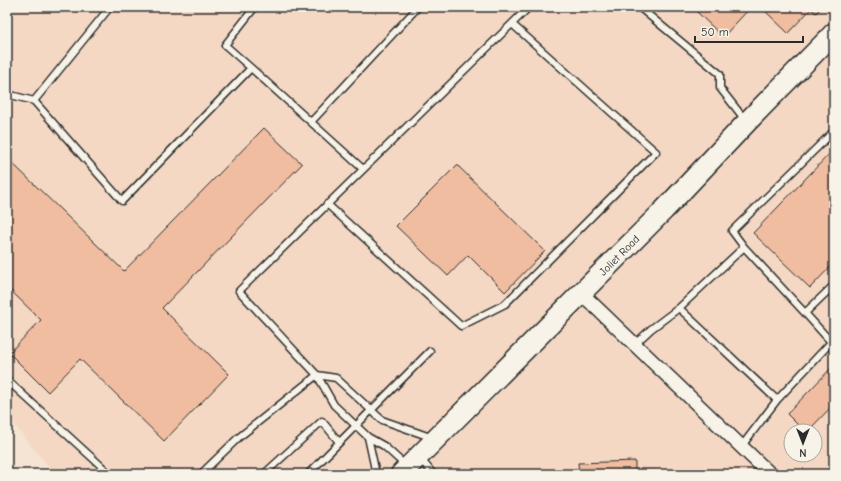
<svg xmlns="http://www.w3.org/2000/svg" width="841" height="481" font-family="'Comic Neue',sans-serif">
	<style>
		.built { fill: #f4d8c4; fill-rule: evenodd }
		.building { fill: #f0bda1; stroke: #2b2b2b }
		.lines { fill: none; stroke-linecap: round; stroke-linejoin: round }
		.lane-casing { stroke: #2b2b2b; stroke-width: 9 }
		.street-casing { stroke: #2b2b2b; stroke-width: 16 }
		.primary-casing { stroke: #2b2b2b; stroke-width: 23 }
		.lane { stroke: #f7f3e8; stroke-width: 6 }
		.street { stroke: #f7f3e8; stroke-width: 13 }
		.primary { stroke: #f7f3e8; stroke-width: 20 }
		.labels { text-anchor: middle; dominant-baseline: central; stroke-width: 3.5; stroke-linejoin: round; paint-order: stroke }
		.street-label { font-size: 11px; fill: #2b2b2b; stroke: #f7f3e8 }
	</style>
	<rect width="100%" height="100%" fill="#f5e3d3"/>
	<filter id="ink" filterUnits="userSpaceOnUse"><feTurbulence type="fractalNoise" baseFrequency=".025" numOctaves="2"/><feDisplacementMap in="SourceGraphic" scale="8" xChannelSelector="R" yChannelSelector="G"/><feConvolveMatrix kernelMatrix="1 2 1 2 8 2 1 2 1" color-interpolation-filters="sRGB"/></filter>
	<g filter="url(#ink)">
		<path class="built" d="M7,7H834V474H55L7,416ZM791,431H815V455H791Z"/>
		<path class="building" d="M702,7H751L723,37L697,12Z
			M761,7H822L816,13L811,9L788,33Z
			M264,128L302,164L162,308L229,374L164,441L80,359L48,392L9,353L41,320L7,287V158L124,271Z
			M834,149V263L810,288L753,233Z
			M457,165L545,251L505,292L468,255L448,276L396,226Z
			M834,365V404L808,431H804L787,414Z
			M635,461V474H579L578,463Z"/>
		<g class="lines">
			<defs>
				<path id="lane" d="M639,7L720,74V88L746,121
					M251,68L225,45L255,7
					M7,94L34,101L110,7
					M34,101L122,201L251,68L363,169
					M311,122L418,7
					M327,204L461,326L505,304L656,152L512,24
					M744,247L732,231L834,131
					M679,308L777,400
					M831,342L805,313L834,285
					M635,344L651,329L679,308L744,247L805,313
					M7,380L110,474
					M368,437L384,446L406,466
					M741,447L777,400L834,339
					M420,458L433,474
					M201,474L238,438L317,375L239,291L526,10L522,7
					M264,474L322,421L339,442
					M308,474L430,351
					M376,474L368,437L334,405L317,375L336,378L382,420L433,438"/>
				<path id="street" d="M581,293L770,474"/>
				<g id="primary">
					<path id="s1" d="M401,474L664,210L747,122L834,33"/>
				</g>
			</defs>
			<use href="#lane" class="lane-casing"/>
			<use href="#street" class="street-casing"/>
			<use href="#primary" class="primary-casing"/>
			<use href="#lane" class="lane"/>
			<use href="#street" class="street"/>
			<use href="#primary" class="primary"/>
		</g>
	</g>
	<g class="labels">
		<g class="street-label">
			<text stroke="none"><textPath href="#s1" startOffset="309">Joliet Road</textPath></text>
		</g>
	</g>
	<rect width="841" height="481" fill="none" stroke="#f7f3e8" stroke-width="24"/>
	<rect x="12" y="12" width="817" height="457" fill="none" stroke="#2b2b2b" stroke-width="1.5" filter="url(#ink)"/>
	<g transform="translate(803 443) rotate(180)"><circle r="19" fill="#f7f3e8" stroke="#a5a39c"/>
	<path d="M0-3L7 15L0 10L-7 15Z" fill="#2b2b2b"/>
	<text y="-6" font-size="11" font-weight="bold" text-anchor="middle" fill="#2b2b2b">N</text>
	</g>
	<path d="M695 36v6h108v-6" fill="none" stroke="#2b2b2b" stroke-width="2"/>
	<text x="701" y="36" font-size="12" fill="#2b2b2b" stroke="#f7f3e8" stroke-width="3" paint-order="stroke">50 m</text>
</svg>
